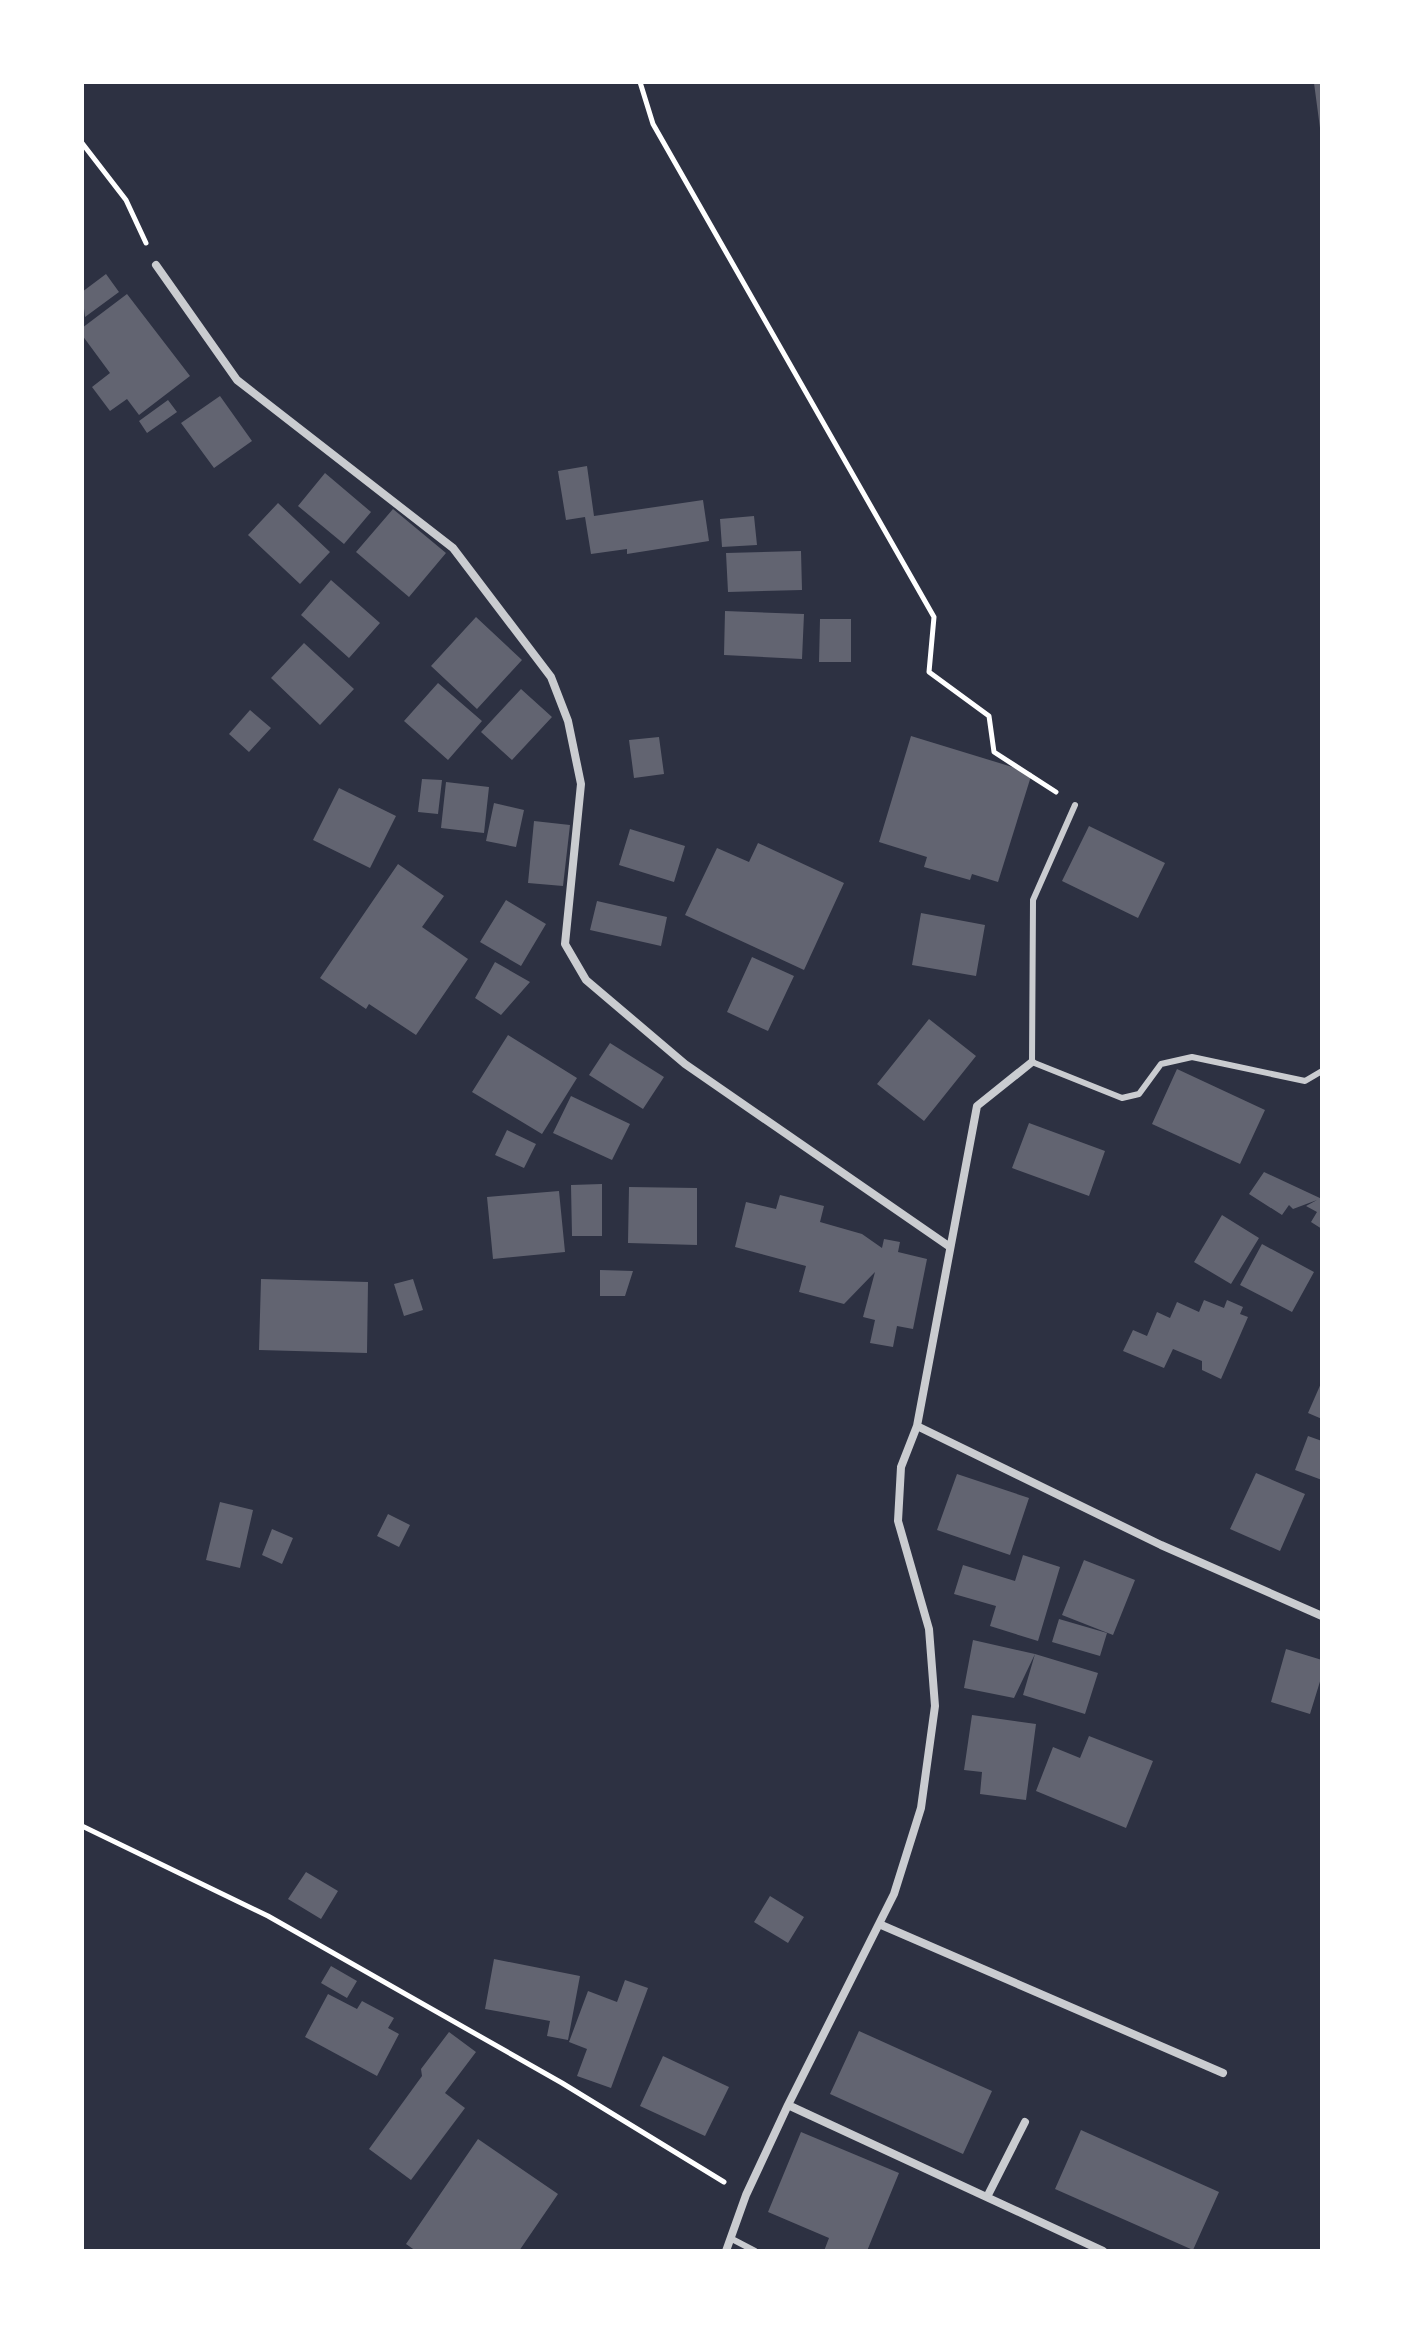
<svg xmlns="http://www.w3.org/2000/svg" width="1404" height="2333" font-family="Barlow,sans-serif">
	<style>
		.building { fill: #626471 }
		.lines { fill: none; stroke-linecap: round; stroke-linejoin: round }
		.path { stroke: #fff; stroke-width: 5 }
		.service { stroke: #caccd0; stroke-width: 6 }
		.minor { stroke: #caccd0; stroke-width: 8 }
	</style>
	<rect width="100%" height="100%" fill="#2d3142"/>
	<path class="building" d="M1322,82V128H1320L1314,83Z
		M106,274L119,292L85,317L82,292Z
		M127,294L190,376L139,415L127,399L110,411L92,387L110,373L82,335V328Z
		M220,396L252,441L214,468L181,423Z
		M168,400L177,412L147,433L139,421Z
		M587,466L594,516L703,500L709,541L627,554V549L591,554L585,517L566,520L558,471Z
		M325,473L371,512L344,544L298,506Z
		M278,503L330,552L300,584L248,535Z
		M393,509L446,553L409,597L356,552Z
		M754,516L757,545L722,547L720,519Z
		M801,551L802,590L728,592L726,553Z
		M331,580L380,623L349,658L301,615Z
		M725,611L804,614L802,659L724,655Z
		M476,617L522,660L477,709L431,666Z
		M820,619H851V662H819Z
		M304,643L354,689L320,725L271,678Z
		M438,683L482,721L448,760L404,721Z
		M521,689L552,717L512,760L481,732Z
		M250,710L271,728L249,752L229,734Z
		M911,736L1032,773L998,882L972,874L970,880L924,867L927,857L879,842Z
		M659,737L664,774L634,778L629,740Z
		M422,779L442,780L438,814L418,812Z
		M446,782L489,787L484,833L441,828Z
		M339,788L396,816L370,868L313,840Z
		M494,803L524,810L516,847L486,841Z
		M534,821L570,825L563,886L528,883Z
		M1089,826L1165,863L1138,918L1062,881Z
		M630,829L685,846L674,882L619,865Z
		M758,843L844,883L804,970L685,915L717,848L749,862Z
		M398,864L444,896L422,927L468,959L416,1035L369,1004L366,1009L320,978Z
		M506,900L546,924L521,966L480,942Z
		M597,901L667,917L661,946L590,930Z
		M921,913L985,925L976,976L912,965Z
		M752,957L794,976L768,1031L727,1012Z
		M495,962L530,982L501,1015L475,998Z
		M929,1019L976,1056L924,1121L877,1084Z
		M508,1035L577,1078L542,1134L472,1092Z
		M610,1043L664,1077L643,1109L589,1075Z
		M1177,1069L1265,1110L1240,1164L1152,1124Z
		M571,1096L630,1124L612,1160L553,1133Z
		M1029,1123L1105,1151L1089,1196L1012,1168Z
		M507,1130L536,1144L524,1168L495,1155Z
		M1264,1172L1322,1199V1229L1311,1222L1317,1212L1306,1206L1317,1200L1293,1209L1289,1205L1282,1215L1249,1194Z
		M602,1184V1236H572L571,1185Z
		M629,1187L697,1188V1245L628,1243Z
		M559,1191L565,1252L493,1259L487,1197Z
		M780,1195L824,1206L820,1222L862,1234L882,1248L884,1239L900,1242L898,1252L927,1259L913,1329L897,1326L893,1347L870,1343L875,1320L863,1317L875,1272L844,1304L799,1292L806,1266L735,1247L746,1202L776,1209Z
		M1222,1215L1259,1238L1231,1284L1194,1262Z
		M1262,1244L1314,1272L1292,1312L1240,1285Z
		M600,1270L633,1271L625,1296H600Z
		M261,1279L368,1282L367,1353L259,1350Z
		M413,1279L423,1310L404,1316L394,1284Z
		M1204,1300L1224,1308L1227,1300L1243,1307L1240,1314L1248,1317L1221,1379L1202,1370V1361L1173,1349L1164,1368L1123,1351L1133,1330L1147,1336L1157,1312L1170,1318L1177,1302L1199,1312Z
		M1322,1381V1419L1308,1413Z
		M1308,1436L1322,1441V1480L1295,1470Z
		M1256,1473L1305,1494L1280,1551L1230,1529Z
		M957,1474L1029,1498L1010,1555L937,1530Z
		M220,1502L253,1510L240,1568L206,1560Z
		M388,1514L410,1525L399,1547L377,1536Z
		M272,1529L293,1538L282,1564L262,1555Z
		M1023,1555L1060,1567L1038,1641L990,1626L996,1606L954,1594L963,1565L1015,1581Z
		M1084,1560L1135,1580L1113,1635L1062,1615Z
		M1059,1619L1107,1633L1100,1656L1052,1642Z
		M973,1640L1035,1654L1098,1673L1085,1714L1023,1695L1035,1654L1014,1698L964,1688Z
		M1286,1649L1322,1660V1675L1310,1714L1271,1702Z
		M972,1715L1036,1724L1026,1800L980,1794L982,1772L964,1770Z
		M1089,1736L1153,1761L1126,1828L1036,1791L1053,1747L1080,1758Z
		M306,1872L338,1891L321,1919L288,1899Z
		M770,1896L804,1917L788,1943L754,1922Z
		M494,1959L580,1976L568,2040L547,2036L550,2021L485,2009Z
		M331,1966L357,1981L347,1998L321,1983Z
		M625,1980L648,1988L611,2088L577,2076L587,2049L569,2042L588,1991L617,2002Z
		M328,1994L357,2009L362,2001L394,2018L388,2028L399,2034L377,2076L305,2037Z
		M859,2031L992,2091L963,2154L830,2094Z
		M449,2032L476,2052L445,2093L465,2108L411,2180L369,2149L422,2076L421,2069Z
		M663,2056L729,2087L705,2136L640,2106Z
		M1081,2130L1219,2192L1193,2250L1055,2189Z
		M801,2132L899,2173L867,2251H824L829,2238L768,2212Z
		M478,2139L558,2194L519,2251H416L406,2244Z"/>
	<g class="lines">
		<path class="path" d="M640,82L653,124L934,617L929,672L989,716L994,752L1056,792
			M82,143L126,200L146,243
			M82,1826L268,1916L562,2083L724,2182"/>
		<path class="service" d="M1075,805L1033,900L1032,1062L1122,1098L1139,1094L1161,1064L1192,1057L1305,1081L1322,1071
			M732,2239L755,2251"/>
		<path class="minor" d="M156,265L237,380L453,548L551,677L568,721L581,784L565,944L586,980L685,1064L950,1247
			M917,1426L977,1106L1032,1062
			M879,1924L1223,2073
			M788,2105L1103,2251
			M987,2197L1025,2122
			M726,2251L746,2195L788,2105L894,1894L921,1808L935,1706L929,1629L898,1521L901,1467L917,1426L1161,1545L1322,1616"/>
	</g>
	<rect width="1404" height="2333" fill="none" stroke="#ffffff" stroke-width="168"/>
</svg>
